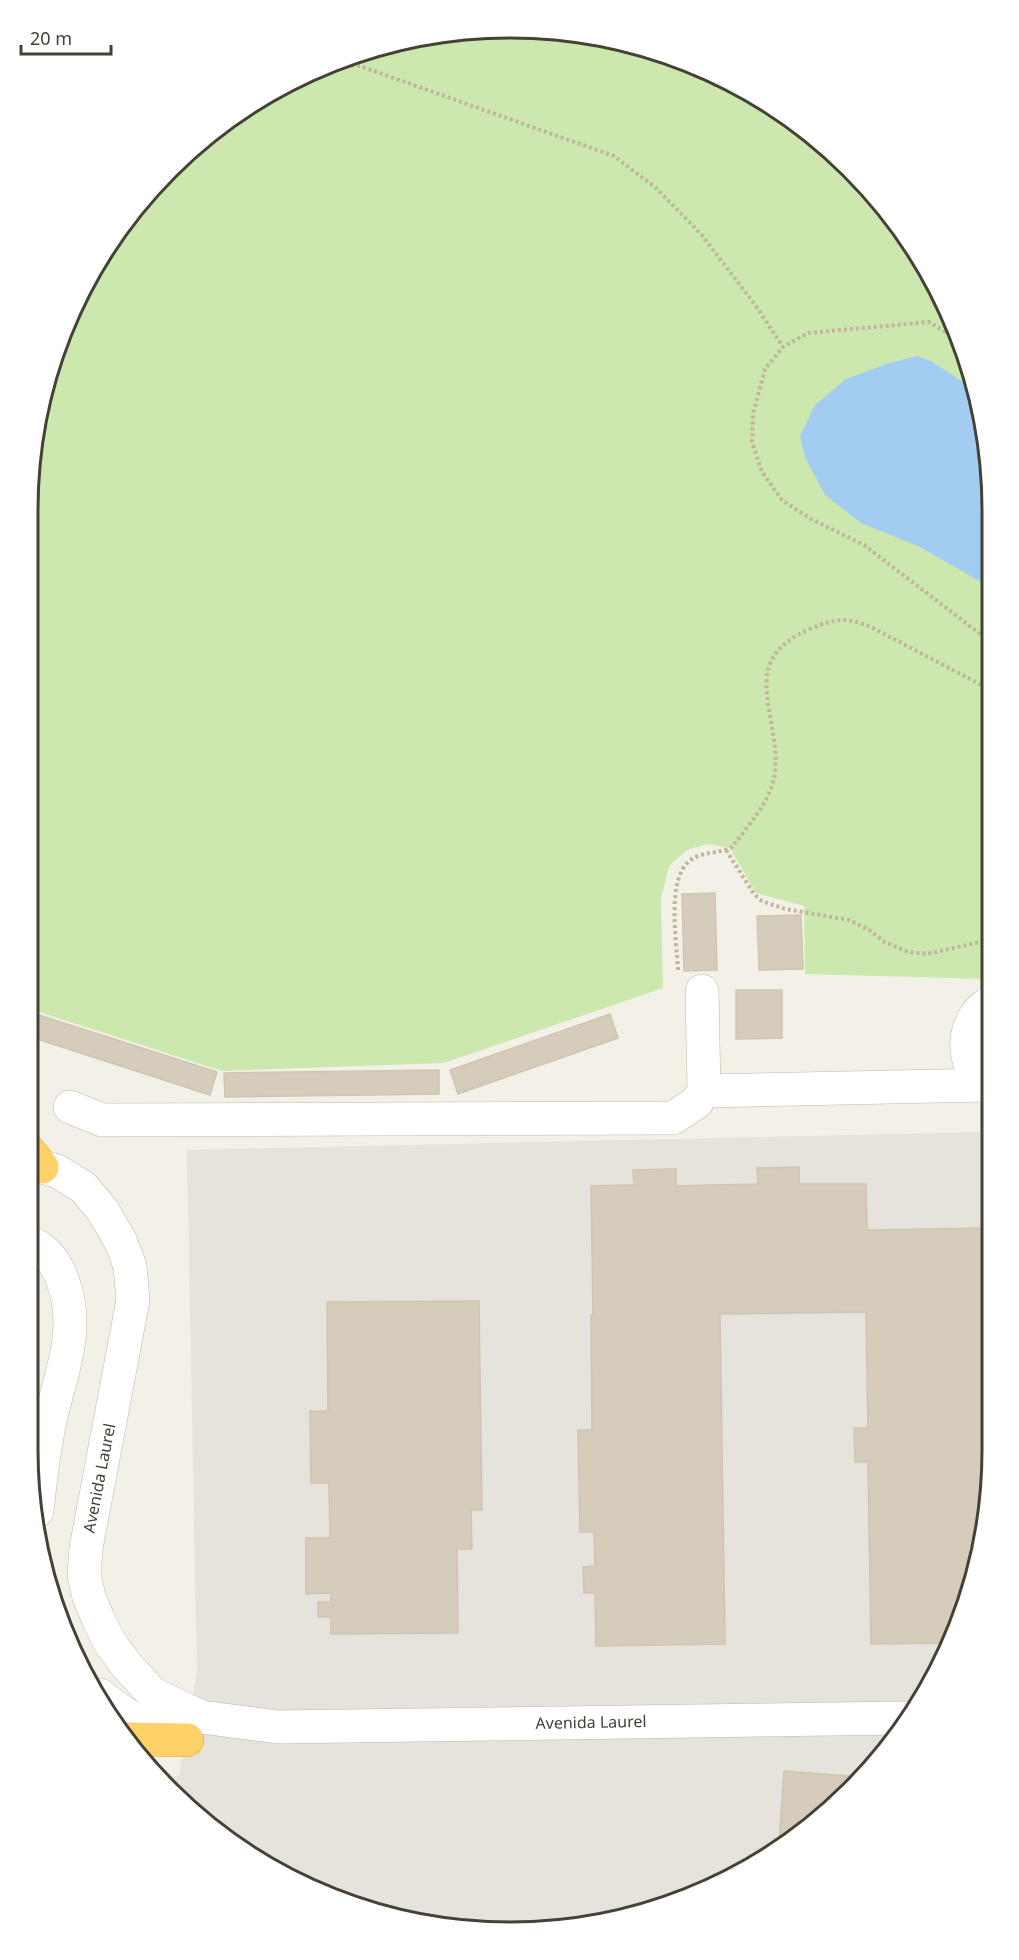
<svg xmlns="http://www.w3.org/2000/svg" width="1019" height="1960" font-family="'Noto Sans',sans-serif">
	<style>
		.industrial { fill: #e6e2dc }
		.green { fill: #cce8af }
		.water { fill: #a3cdf0 }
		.building { fill: #d5ccbc; stroke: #d0c5af; stroke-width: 1.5 }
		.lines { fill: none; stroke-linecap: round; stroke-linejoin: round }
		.minor-casing { stroke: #bfb8a9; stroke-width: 34 }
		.highway-casing { stroke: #dda737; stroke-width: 34 }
		.path { stroke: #c1b59b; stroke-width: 4; stroke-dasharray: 3 3; stroke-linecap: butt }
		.minor { stroke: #fff; stroke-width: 33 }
		.highway { stroke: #fed268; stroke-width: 33 }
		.labels { text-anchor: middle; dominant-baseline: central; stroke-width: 5; stroke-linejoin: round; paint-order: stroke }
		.street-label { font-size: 16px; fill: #464136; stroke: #fff }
		.rim { fill: none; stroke: #464136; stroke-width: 3 }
	</style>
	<rect width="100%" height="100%" fill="#f3f0e7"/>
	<path class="industrial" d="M990,1132L991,1482L975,1576L942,1664L850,1792L723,1883L635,1916L541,1932L385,1917L242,1852L161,1776H179L197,1672L187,1150Z"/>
	<path class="green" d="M541,28L635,44L723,77L827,147L892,216L955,325L988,446L989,979L805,974L804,906L756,893L730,848L707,844L687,850L669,866L661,899L663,988L444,1063L222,1071L36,1011L27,1004L28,478L44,384L77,296L127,215L192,147L269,91L355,53L447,31Z"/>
	<path class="water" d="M917,356L931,361L972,388L988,446V586L920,547L861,523L825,495L805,457L800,436L815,405L846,379L886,364Z"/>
	<path class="building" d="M715,893L717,970L684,971L682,894Z
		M801,915L803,969L759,970L757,916Z
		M736,990H782V1038L736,1039Z
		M610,1014L618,1038L458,1094L450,1070Z
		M39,1015L217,1072L210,1095L31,1037Z
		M439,1070V1094L225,1097L224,1073Z
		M799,1167V1184H866L867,1230L990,1228L991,1482L975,1576L950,1643L871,1644L868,1462H855L854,1428H868L866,1312L720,1314L725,1644L596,1646L595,1593H584L583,1567L595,1566L594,1532H580L578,1430H592L591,1315H593L591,1186L634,1185L633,1170L676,1169V1186L758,1184L757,1168Z
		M479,1301L482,1510H471L472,1549H457L458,1633L331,1634V1617H318V1602H331V1593L306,1594V1538H330L329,1483H311L310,1411H328L327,1302Z
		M784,1771L861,1777L850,1792L779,1843Z"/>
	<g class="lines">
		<defs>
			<path id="minor" d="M702,991L704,1091
				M990,1002C985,1006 979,1010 976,1015C960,1038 965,1073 990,1087
				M70,1107L102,1120L673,1118L697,1102L704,1091L986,1085
				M27,1163L57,1171L83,1187L103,1211L121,1242L130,1266L133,1300L86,1548L84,1575L89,1597L99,1621L110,1643L128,1667L153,1694L201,1717L278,1727L904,1718
				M27,1241C64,1255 73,1305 69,1339C66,1366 56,1394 50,1420C44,1450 40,1481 37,1511
				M100,1695C129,1719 147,1728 183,1739"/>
			<path id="highway" d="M27,1149L42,1167
				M124,1739L187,1740"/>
		</defs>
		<use href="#minor" class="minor-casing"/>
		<use href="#highway" class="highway-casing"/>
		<path class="path" d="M327,65L360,66L614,156L656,188L701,234L756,306L783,347
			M960,343L947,333L929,322L808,333L783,347L765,369L753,414L752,442L762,472L782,500L811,519L864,545L988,640
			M726,850L754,894L762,901L785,909L849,920L869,930L885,942L908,952L927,954L989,940
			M678,970C677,942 665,876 692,859C705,851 719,854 732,847C748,826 772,800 775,772C781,713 735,661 810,629C837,618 845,617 871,627L989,689
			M27,1088L40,1100"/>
		<use href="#minor" class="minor"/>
		<use href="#highway" class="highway"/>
	</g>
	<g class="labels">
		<g class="street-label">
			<text transform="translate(99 1478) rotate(-79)">Avenida Laurel</text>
			<text transform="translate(591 1722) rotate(-1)">Avenida Laurel</text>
		</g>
	</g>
	<path d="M0 0H1019V1960H0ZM510 38H510A472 472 0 0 1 982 510V1450A472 472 0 0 1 510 1922H510A472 472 0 0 1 38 1450V510A472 472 0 0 1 510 38Z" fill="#fff" fill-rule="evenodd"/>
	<path class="rim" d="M510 38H510A472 472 0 0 1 982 510V1450A472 472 0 0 1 510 1922H510A472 472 0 0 1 38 1450V510A472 472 0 0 1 510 38Z"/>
	<path d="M21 45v9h90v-9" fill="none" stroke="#464136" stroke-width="3"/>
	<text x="30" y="45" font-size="18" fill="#464136" stroke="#ffffff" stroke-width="4.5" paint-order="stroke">20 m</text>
</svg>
